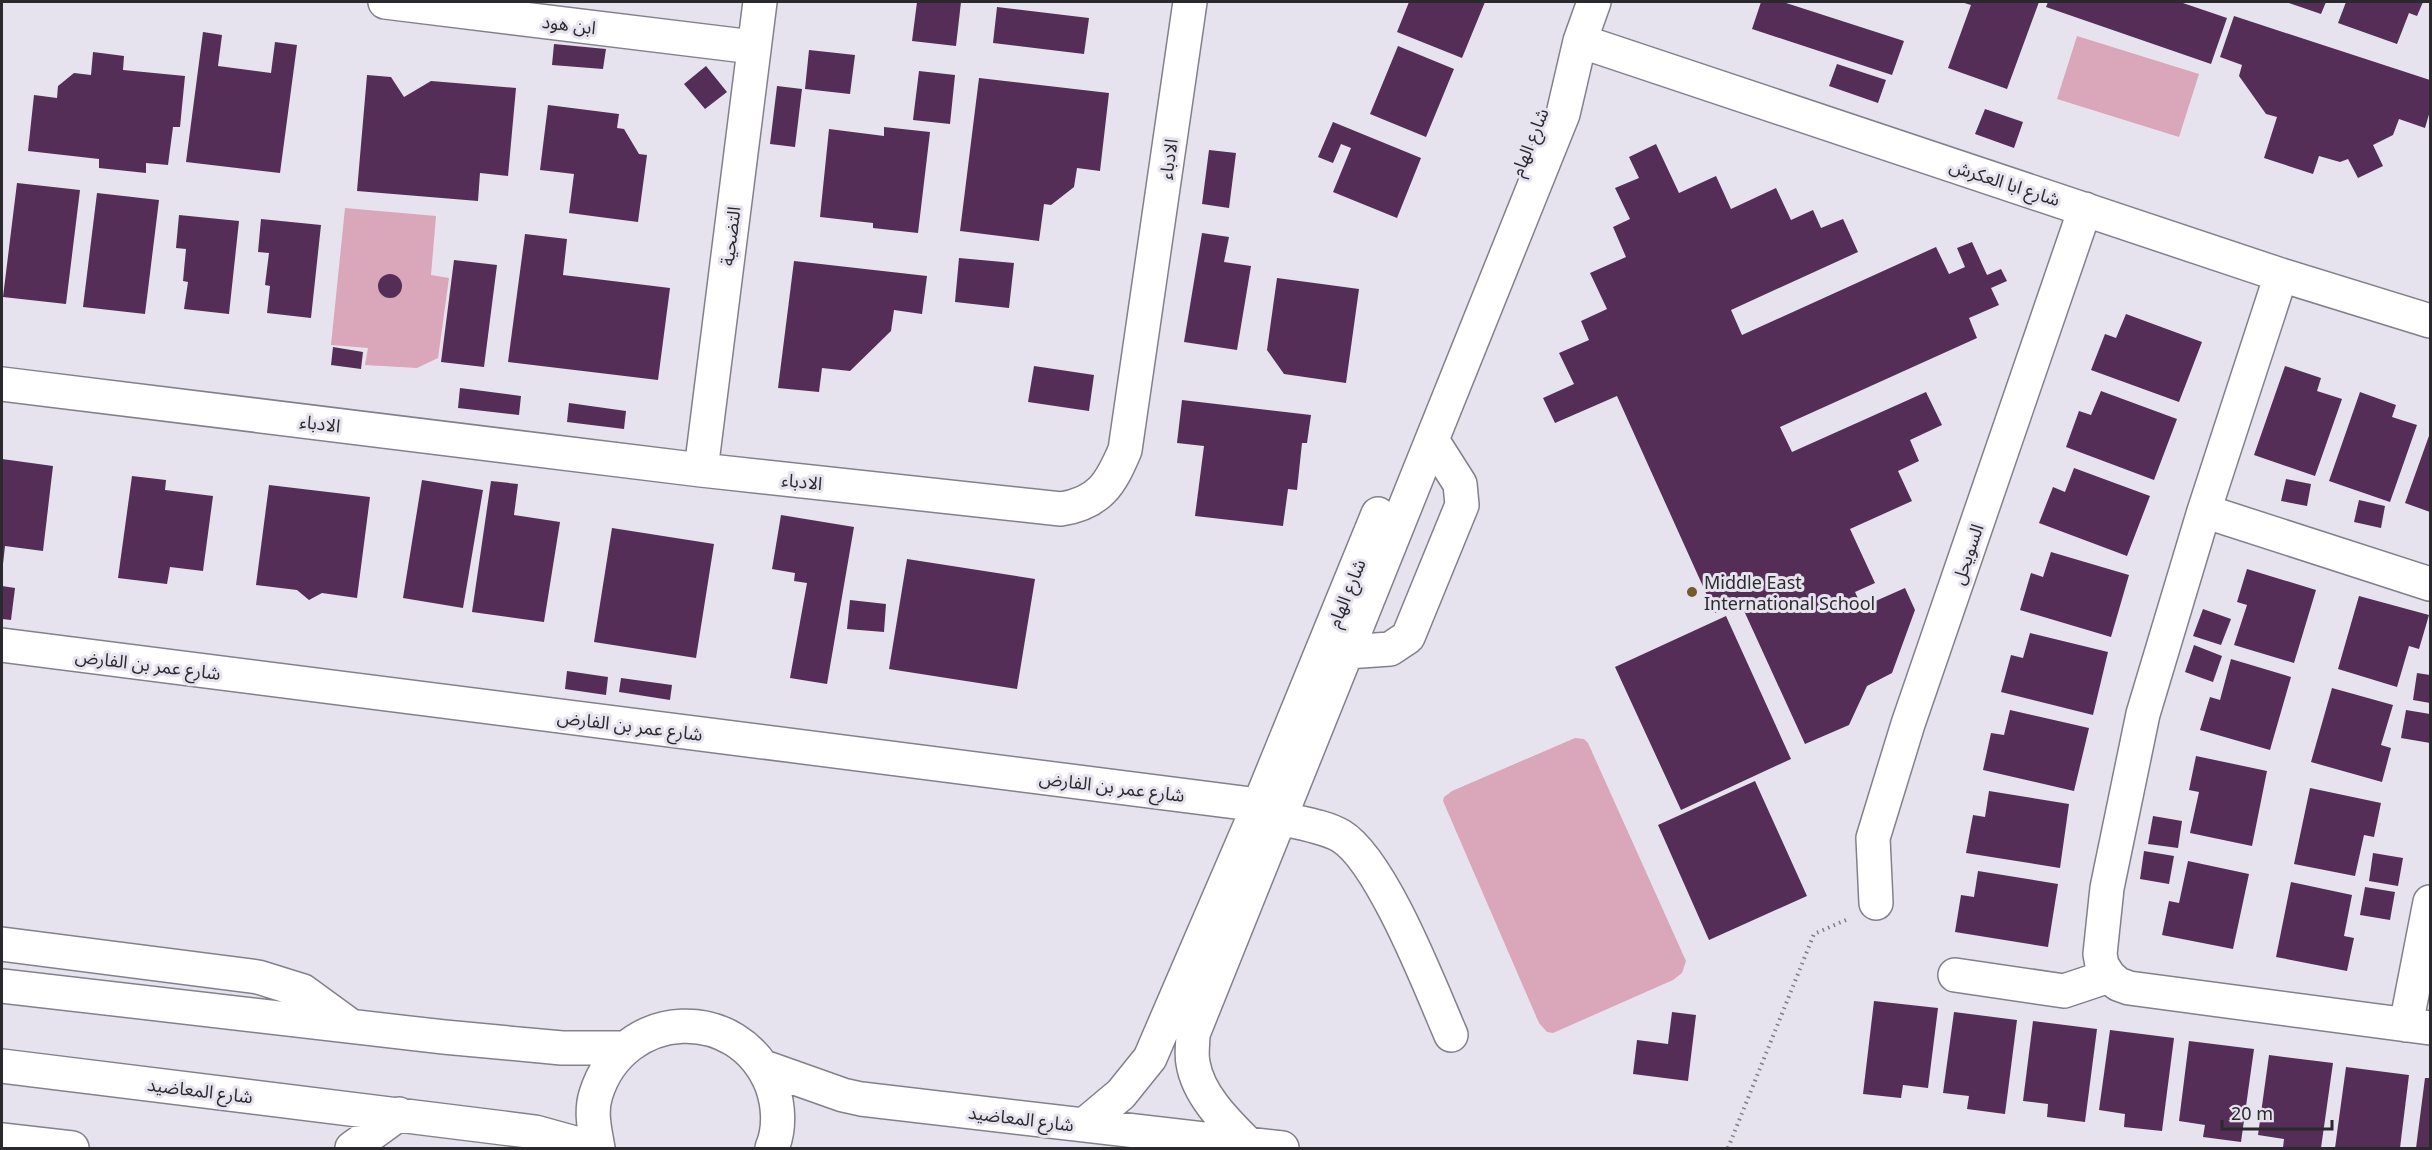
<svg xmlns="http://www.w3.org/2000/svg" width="2432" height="1150" font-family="'Noto Sans','Noto Sans Arabic',sans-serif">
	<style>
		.green { fill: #daa7ba }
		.building { fill: #542e56 }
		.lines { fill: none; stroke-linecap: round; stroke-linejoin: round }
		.minor-casing { stroke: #82808a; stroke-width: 36 }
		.path { stroke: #7f7d85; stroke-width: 4; stroke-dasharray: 1.5 4.5; stroke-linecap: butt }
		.minor { stroke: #fff; stroke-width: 33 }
		.poi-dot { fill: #735c2c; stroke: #e6e3ee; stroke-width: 2 }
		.labels { text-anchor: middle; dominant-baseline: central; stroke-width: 6; stroke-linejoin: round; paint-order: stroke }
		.street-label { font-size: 18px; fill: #2a292e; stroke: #e6e3ee }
		.poi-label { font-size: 18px; fill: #2a292e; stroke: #e6e3ee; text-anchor: start }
	</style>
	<rect width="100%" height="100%" fill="#e6e3ee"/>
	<path class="green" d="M2077,36L2199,74L2179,137L2057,99Z
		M345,208L436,216L431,275L449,278L438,358L417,368L365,365L368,348L331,345Z
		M1575,738L1584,739L1588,743L1686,961L1682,973L1673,980L1553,1033L1547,1032L1539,1023L1443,801L1444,797L1452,791Z"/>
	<path class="building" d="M917,2H961L956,46L912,41Z
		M1409,2H1485L1462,58L1397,32Z
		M1761,2H1783L1904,41L1892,75L1752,29Z
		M1961,2H2039L2007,89L1948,68L1971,5Z
		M2048,2H2180L2227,18L2211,64L2046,7Z
		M2286,2H2326L2321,14Z
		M2346,2H2423L2417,16L2409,13L2397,44L2338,23Z
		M997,7L1089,18L1084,54L993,43Z
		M2234,16L2430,80V111L2425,128L2399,119L2393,135L2373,145L2383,166L2358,178L2348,159L2340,162L2319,156L2313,174L2264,158L2277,117L2266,114L2239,76L2242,65L2220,57Z
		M203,32L222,35L218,66L271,73L275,42L297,45L280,173L186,162Z
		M554,44L606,49L603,69L552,65Z
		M1398,46L1454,69L1426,137L1370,114Z
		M809,50L855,55L850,94L805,89Z
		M93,52L124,56L123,70L185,76L180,127H173L168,165L146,163V173L99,168V159L28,151L34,95L57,98L58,86L74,73L91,75Z
		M1837,64L1886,80L1878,103L1829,86Z
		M706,66L727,92L705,109L684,84Z
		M919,71L955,75L950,124L913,120Z
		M367,75L391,77L404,97L431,81L516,88L508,176L480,173L478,201L357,191Z
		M979,78L1109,93L1100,171L1077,168L1074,187L1051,205L1044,204L1039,241L960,231Z
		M777,86L802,89L795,147L770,144Z
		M548,105L619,114L617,128L624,129L639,154L647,155L638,222L569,213L574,174L540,170Z
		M1985,109L2023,122L2014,148L1975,134Z
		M1333,122L1421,158L1397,218L1333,192L1351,148L1341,144L1333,163L1318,157Z
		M884,127L930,132L918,233L873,228V223L820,217L829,129L884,136Z
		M1656,144L1679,193L1716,176L1731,209L1776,188L1791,220L1813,210L1821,228L1843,219L1858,252L1731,310L1742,335L1936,247L1949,274L1965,267L1957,248L1972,242L1987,275L2001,269L2007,281L1991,288L1999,305L1969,318L1977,338L1780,427L1792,452L1926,392L1942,425L1910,440L1919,461L1898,471L1912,501L1850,529L1875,583L1855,592L1862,607L1905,588L1915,610L1892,673L1867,686L1849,725L1805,744L1740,602L1715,613L1617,396L1555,423L1543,398L1574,384L1559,353L1589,340L1581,321L1607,309L1590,273L1626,257L1613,227L1630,219L1615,188L1639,178L1629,157Z
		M1209,150L1236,153L1229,208L1202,204Z
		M17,183L80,190L66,304L3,297Z
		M97,193L159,200L145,314L83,307Z
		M179,215L239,221L229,314L184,309L188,282L183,281L186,249L176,248Z
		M261,219L321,225L311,318L267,313L270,286L265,285L269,253L258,252Z
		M1202,233L1229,237L1224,262L1251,266L1237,350L1184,342Z
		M525,234L567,239L563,275L670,288L658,380L508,362Z
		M959,258L1014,263L1009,308L955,302Z
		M454,260L497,265L484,367L441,362Z
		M794,261L927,276L922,314L894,310L891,331L850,371L822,368L819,392L778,388Z
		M378 286a12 12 0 1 1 24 0a12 12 0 1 1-24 0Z
		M1277,278L1359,289L1346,383L1284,374L1267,350Z
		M2126,314L2202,342L2179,402L2091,370L2105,334L2116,338Z
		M333,347L363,352L361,369L331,365Z
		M1034,366L1094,375L1089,411L1028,402Z
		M2285,366L2321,378L2317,391L2342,399L2315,476L2254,455Z
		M460,388L521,396L519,415L458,408Z
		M2101,391L2177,419L2154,480L2066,447L2079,411L2091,415Z
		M2360,392L2396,405L2392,417L2417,425L2390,502L2329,481Z
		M1182,400L1311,415L1307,443H1302L1297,490L1288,489L1283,526L1195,516L1204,446L1177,443Z
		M569,403L626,411L624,429L567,422Z
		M2430,433V512L2405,503Z
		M2,459L53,466L43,551L5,546L3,564Z
		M2074,468L2150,496L2127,556L2039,523L2053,487L2065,492Z
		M132,476L166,480L165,490L213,496L203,571L170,567L167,584L118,578Z
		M2286,479L2311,484L2307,506L2281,501Z
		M422,480L483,490L463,608L403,598Z
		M491,481L518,484L514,515L560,522L544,622L472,612Z
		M269,485L370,497L357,598L322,593L309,600L297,590L256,585Z
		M2359,500L2385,506L2381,528L2354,522Z
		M781,515L854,527L827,684L790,678L807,583L794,581L795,573L772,569Z
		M612,528L714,544L696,658L594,642Z
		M2051,552L2129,575L2111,637L2020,610L2031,573L2043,577Z
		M907,559L1035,579L1017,689L889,669Z
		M2247,569L2316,590L2294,663L2234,645L2247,605L2237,602Z
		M2,586L15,588L11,620L2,619Z
		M2359,596L2429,615L2419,649L2409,646L2397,687L2338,669Z
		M850,600L886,604L884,632L847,629Z
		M2203,609L2231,619L2221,645L2193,636Z
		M1726,616L1791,759L1681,810L1615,667Z
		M2030,633L2108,652L2093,715L2001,692L2011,655L2023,658Z
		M2194,645L2222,656L2213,682L2185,672Z
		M2231,659L2291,677L2270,750L2200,730L2210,697L2220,700Z
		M567,671L608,677L606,695L565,689Z
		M2417,673L2430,675V703L2413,700Z
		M621,678L672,685L670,700L619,692Z
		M2332,688L2393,705L2381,745L2391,748L2382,782L2311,762Z
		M2010,710L2089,728L2074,791L1983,770L1991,733L2004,735Z
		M2406,710L2430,714V743L2401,738Z
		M2196,756L2267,771L2252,846L2190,833L2199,792L2189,790Z
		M1755,781L1807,896L1709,940L1658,825Z
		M2310,788L2381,803L2374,837L2364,835L2355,876L2294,864Z
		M1989,791L2069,804L2060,868L1966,853L1973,815L1985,817Z
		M2153,816L2182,821L2178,848L2148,844Z
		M2144,851L2174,856L2169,884L2140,879Z
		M2373,853L2403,858L2398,886L2369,881Z
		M2188,861L2249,874L2233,949L2162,935L2169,901L2179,903Z
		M1978,871L2058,884L2048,947L1955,932L1961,895L1974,897Z
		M2291,882L2352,895L2344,936L2354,938L2347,971L2276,957Z
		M2365,887L2395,892L2390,920L2360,915Z
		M1874,1001L1938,1008L1928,1088L1903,1085L1901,1098L1863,1094Z
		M1672,1012L1696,1015L1688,1081L1633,1074L1637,1040L1668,1044Z
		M1954,1012L2017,1020L2005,1114L1967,1109L1969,1096L1943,1093Z
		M2033,1021L2097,1029L2085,1122L2047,1117L2048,1104L2023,1101Z
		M2110,1030L2174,1038L2162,1131L2124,1127L2125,1114L2099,1110Z
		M2189,1041L2254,1049L2241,1142L2203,1137L2205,1125L2179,1121Z
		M2269,1055L2333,1063L2321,1148H2283L2284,1139L2258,1135Z
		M2346,1067L2409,1075L2400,1148H2335Z
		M2425,1078H2430V1148H2416Z"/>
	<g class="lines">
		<defs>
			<path id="minor" d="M385,2L753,47
				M1580,41L2281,275L2430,321
				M2281,275L2204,511L2143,714L2107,888L2100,954L2102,965L2109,976L2118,984L2129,988L2430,1028
				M2,384L701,470L1061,509C1100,503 1111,483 1125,450L1190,2
				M701,470L760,2
				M2204,511L2430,584
				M2,645L1259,805
				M1347,652L1390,649L1408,637L1462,505L1460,484L1432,440
				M1280,818C1299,823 1324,826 1341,836C1382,861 1431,989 1451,1035
				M1876,903L1873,838L1908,724L2085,209
				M2,944L258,977L303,991L351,1026
				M1955,975L2064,991L2109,976
				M2,986L444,1037L562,1048H624
				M2406,1025L2430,902
				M2,1066L503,1128L535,1132L593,1148
				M764,1067L843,1095L861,1099L1282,1148
				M1084,1125L1121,1094L1150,1058L1259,805L1378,514
				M2,1140L72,1148
				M1248,1144C1226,1122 1198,1095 1193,1063C1191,1054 1193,1043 1193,1034L1563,114L1580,41L1594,2
				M352,1148L399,1114
				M598,1148C595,1131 590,1112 596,1094C623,1008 739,1002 772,1086C779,1106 780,1129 772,1148"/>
		</defs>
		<use href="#minor" class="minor-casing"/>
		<path class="path" d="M1728,1148L1814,934L1846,920"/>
		<use href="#minor" class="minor"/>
	</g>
	<circle class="poi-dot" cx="1692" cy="592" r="6"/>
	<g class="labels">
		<g class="street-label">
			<text transform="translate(569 24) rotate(7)">ابن هود</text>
			<text transform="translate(1529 142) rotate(-68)">شارع الهام</text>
			<text transform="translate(1168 159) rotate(-82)">الادباء</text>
			<text transform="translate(2005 182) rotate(18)">شارع ابا العكرش</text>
			<text transform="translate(730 236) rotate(-83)">التضحية</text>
			<text transform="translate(320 423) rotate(7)">الادباء</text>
			<text transform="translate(802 481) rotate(6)">الادباء</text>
			<text transform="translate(1967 554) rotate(-71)">السويحل</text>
			<text transform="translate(1346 593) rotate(-68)">شارع الهام</text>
			<text transform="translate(148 664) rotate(7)">شارع عمر بن الفارض</text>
			<text transform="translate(630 725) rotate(7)">شارع عمر بن الفارض</text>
			<text transform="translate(1112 786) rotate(7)">شارع عمر بن الفارض</text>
			<text transform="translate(200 1090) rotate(7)">شارع المعاضيد</text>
			<text transform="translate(1021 1118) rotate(7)">شارع المعاضيد</text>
		</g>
		<g class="poi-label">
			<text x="1704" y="582">Middle East<tspan x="1704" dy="21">International School</tspan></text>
		</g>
	</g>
	<rect width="2432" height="1150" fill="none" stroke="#2a292e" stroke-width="6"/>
	<path d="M2222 1120v9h110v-9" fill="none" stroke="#2a292e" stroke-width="3"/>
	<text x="2231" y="1120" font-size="18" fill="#2a292e" stroke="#e6e3ee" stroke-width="4.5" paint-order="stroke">20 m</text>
</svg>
